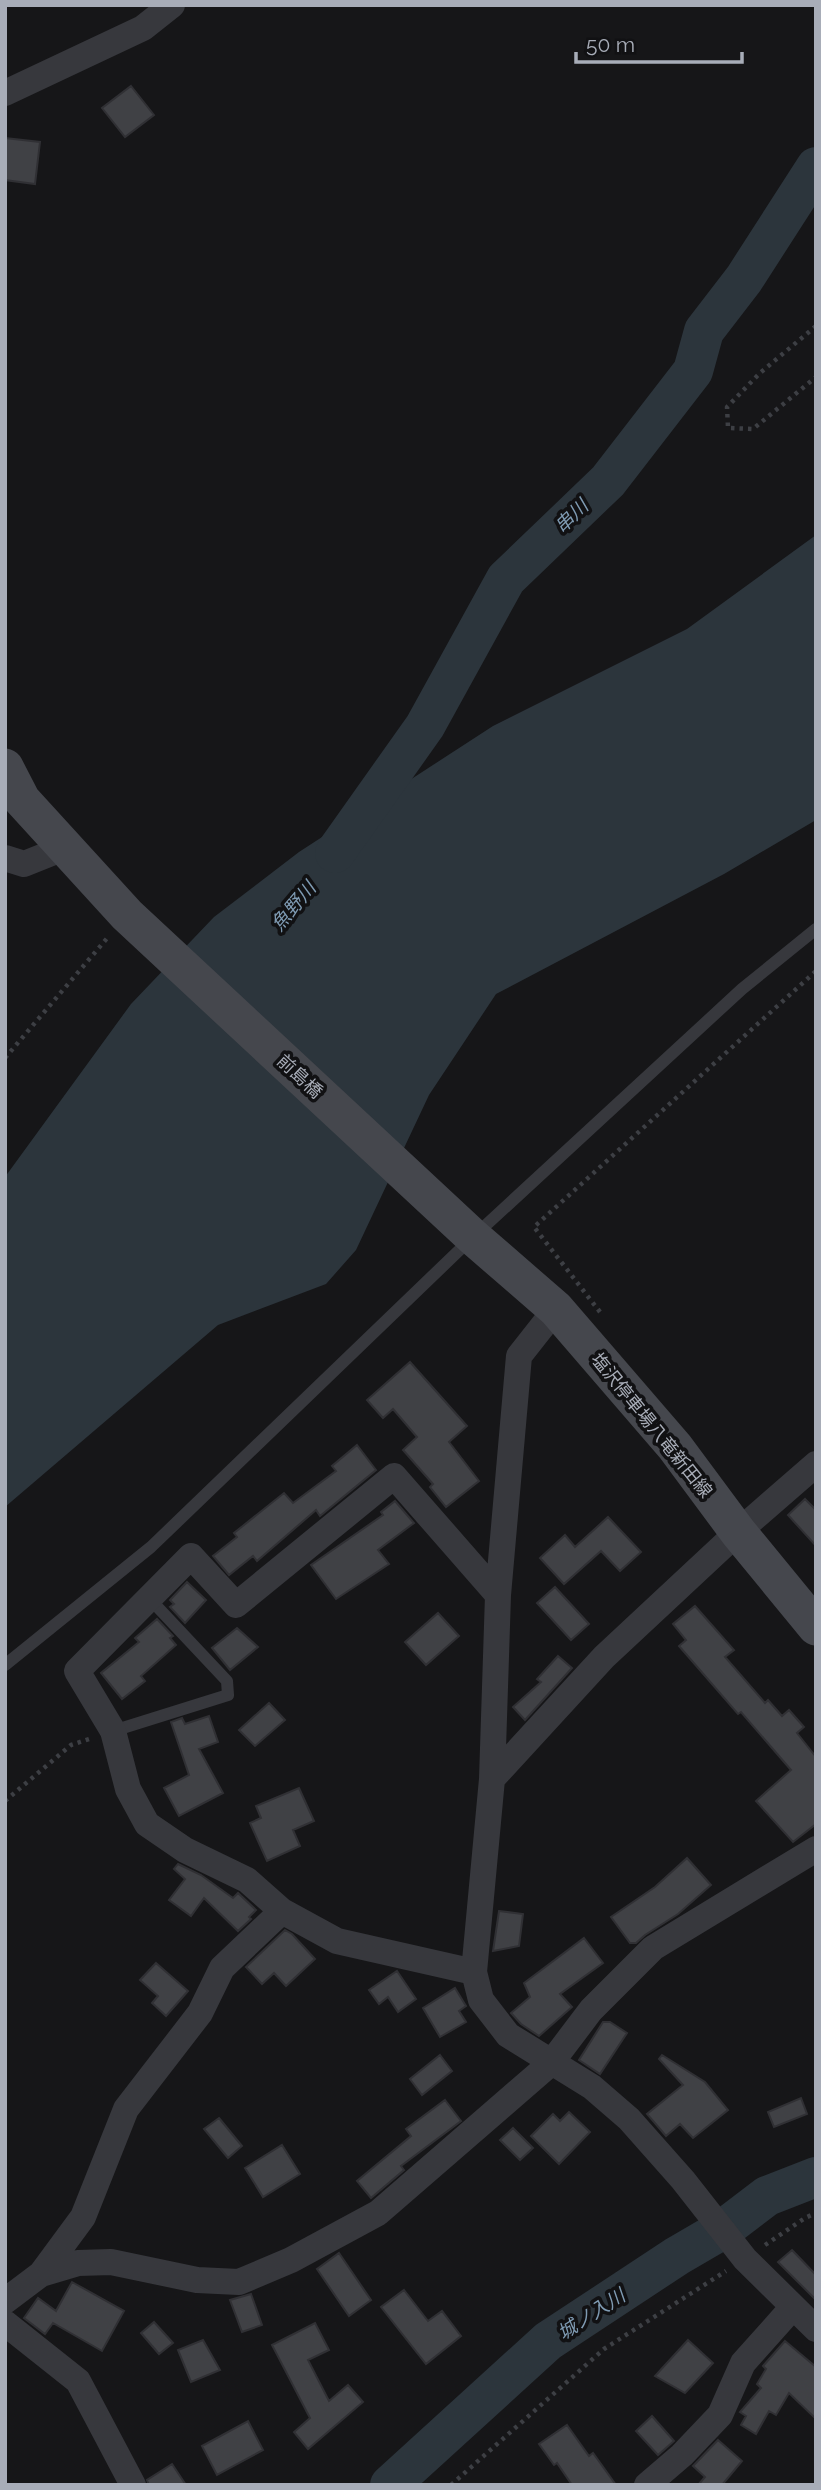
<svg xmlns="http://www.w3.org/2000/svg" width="821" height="2490" font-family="Raleway,'Noto Sans JP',sans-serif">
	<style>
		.water { fill: #2c353c }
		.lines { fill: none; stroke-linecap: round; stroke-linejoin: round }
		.river { stroke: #2c353c; stroke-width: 40 }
		.building { fill: #404145; stroke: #303034; stroke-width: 2 }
		.path { stroke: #3d3f44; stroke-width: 4.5; stroke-dasharray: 3.5 5; stroke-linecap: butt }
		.service { stroke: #37383d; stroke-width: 12 }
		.minor { stroke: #37383d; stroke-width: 26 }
		.secondary { stroke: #45474d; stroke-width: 37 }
		.labels { text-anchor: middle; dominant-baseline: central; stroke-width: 7; stroke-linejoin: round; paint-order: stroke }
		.street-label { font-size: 18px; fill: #a8adb8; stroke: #111113 }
		.water-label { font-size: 19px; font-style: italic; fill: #7f9bb3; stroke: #111113 }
	</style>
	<rect width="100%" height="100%" fill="#161618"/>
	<path class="water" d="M816,535V820L724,874L496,994L429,1095L356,1250L326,1284L218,1325L5,1507V1177L131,1004L214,917L299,852L493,726L687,629Z"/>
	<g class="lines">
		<path class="river" d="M335,853L425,726L506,579L608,481L693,371L704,331L744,279L816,167
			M390,2485L548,2341L677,2256L725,2228L767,2196L816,2177"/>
	</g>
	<path class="building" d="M131,86L154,115L125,137L102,108Z
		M5,138L40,142L35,184L5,180Z
		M410,1362L467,1426L449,1442L479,1481L446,1507L430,1487L433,1484L403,1450L417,1437L393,1409L383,1418L367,1400Z
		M357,1445L376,1470L320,1516L316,1510L257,1561L253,1556L229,1575L213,1556L237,1537L234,1533L284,1493L293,1503L336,1471L332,1466Z
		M805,1499L816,1510V1546L788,1515Z
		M395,1501L414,1523L378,1550L389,1564L336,1599L311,1565L383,1515L381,1512Z
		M608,1517L641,1552L620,1571L601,1551L564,1584L540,1558L565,1535L575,1547Z
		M187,1582L206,1600L185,1623L170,1607L174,1604L170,1600Z
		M555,1587L589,1624L571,1640L537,1603Z
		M695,1606L734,1650L725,1657L765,1703L768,1700L782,1716L789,1710L804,1727L797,1733L816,1757V1824L793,1842L756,1801L791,1770L741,1712L738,1714L679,1646L686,1640L673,1624Z
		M438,1613L459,1636L426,1665L405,1642Z
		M157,1619L173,1636L170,1638L176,1645L141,1676L145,1681L122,1699L101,1673L139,1642L135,1638Z
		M237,1628L258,1647L230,1670L212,1648Z
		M558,1656L572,1668L525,1720L513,1707L541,1682L537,1679Z
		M269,1703L285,1720L255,1746L239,1730Z
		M209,1716L218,1742L199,1749L223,1793L179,1816L164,1788L189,1775L171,1722L182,1718L185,1724Z
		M299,1788L314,1821L293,1830L300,1846L267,1861L250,1823L261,1818L256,1806Z
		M687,1858L711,1885L678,1914L645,1935L636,1943H630L611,1917L655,1887Z
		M178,1864L201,1875L233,1898L238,1893L256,1910L249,1917L251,1919L238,1931L204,1898L191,1916L169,1900L185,1879L174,1869Z
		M499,1911L523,1914L519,1946L493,1951Z
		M285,1930L292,1934L315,1959L286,1986L274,1973L262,1984L246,1967Z
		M584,1938L603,1963L560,1994L572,2007L539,2036L521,2024L511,2013L530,1997L524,1983Z
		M156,1963L188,1991L166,2016L152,2003L158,1996L140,1980Z
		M397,1971L416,1999L398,2012L388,1997L379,2004L369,1990Z
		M455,1988L466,2006L459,2011L466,2022L440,2037L423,2008Z
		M603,2022H610L627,2033L600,2074L579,2060Z
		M440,2055L452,2071L422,2095L410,2079Z
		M662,2055L705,2082L728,2110L693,2138L680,2124L666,2136L647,2114L683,2085L659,2059Z
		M801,2098L807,2114L774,2127L768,2112Z
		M445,2100L461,2121L401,2166L404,2170L371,2198L357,2181L411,2136L406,2129Z
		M569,2112L590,2132L559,2164L531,2136L553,2114L560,2121Z
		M219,2118L242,2146L228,2158L204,2129Z
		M513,2128L533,2148L520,2160L500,2140Z
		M282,2145L300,2174L263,2197L245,2168Z
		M792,2250L816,2275V2300L778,2262Z
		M339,2253L371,2300L349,2316L317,2269Z
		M72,2282L124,2311L102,2351L53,2323L45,2334L24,2318L38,2298L56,2311Z
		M404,2290L428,2321L442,2311L461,2336L426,2364L381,2307Z
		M251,2294L262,2325L242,2332L230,2300Z
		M154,2322L173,2343L159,2354L141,2333Z
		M315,2323L329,2350L308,2360L329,2401L348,2385L363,2402L308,2449L294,2432L310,2418L272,2345Z
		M203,2340L220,2370L191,2382L178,2350Z
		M688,2340L713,2363L685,2393L655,2376Z
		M785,2341L816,2367V2419L789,2393L776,2415L769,2411L756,2434L741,2425L746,2416L740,2412L761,2388L757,2384L766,2369L763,2366Z
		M652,2416L674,2441L658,2455L636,2431Z
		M248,2421L263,2450L217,2475L202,2446Z
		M567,2425L589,2456L593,2453L616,2485H572L557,2463L554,2465L539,2444Z
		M718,2440L742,2461L722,2485H698L705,2477L693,2466Z
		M172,2464L186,2485H149L147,2480Z"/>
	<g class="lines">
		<path class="path" d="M816,326L760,373L727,407L728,428L753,429L816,377
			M5,1058L109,936
			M600,1312L534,1227L816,971
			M5,1801L71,1745L92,1738
			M765,2245L805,2218L816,2213
			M451,2485L604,2349L726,2271"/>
		<path class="service" d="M5,1665L151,1547L473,1237L742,989L816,929
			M113,1731L228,1695L227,1681L149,1598"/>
		<path class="minor" d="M5,93L143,28L172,5
			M5,858L24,864L64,848
			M556,1309L519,1356L498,1595L492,1779L474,1972L481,2000L508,2035L592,2087L629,2119L683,2180L745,2259L816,2329
			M492,1779L604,1657L738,1532L816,1464
			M474,1972L337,1941L282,1911L247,1880L185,1850L147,1824L128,1789L113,1731L77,1671L191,1556L236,1605L394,1476L498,1595
			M41,2274L83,2217L126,2109L200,2013L222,1968L282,1911
			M5,2301L41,2274L78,2263L111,2262L197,2280L239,2282L291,2260L378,2213L551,2063L591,2010L653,1948L816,1849
			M5,2323L78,2381L133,2485
			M647,2485L682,2455L720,2415L743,2363L792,2308"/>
		<path class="secondary" d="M5,767L22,800L127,915L473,1237L556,1309L675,1447L738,1532L816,1627"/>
	</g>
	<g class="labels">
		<g class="street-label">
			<text transform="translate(300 1076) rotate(43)">前島橋</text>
			<text transform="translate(652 1425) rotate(51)">塩沢停車場八竜新田線</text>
		</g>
		<g class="water-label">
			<text transform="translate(571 516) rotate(-44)">串川</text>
			<text transform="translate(293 906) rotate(-50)">魚野川</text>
			<text transform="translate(591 2314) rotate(-33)">城ノ入川</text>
		</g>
	</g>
	<rect width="821" height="2490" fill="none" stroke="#a8adb8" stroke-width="14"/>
	<path d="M576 52v10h166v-10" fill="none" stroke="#a8adb8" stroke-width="3.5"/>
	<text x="586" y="52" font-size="21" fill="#a8adb8" stroke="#111113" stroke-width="5" paint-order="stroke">50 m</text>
</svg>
